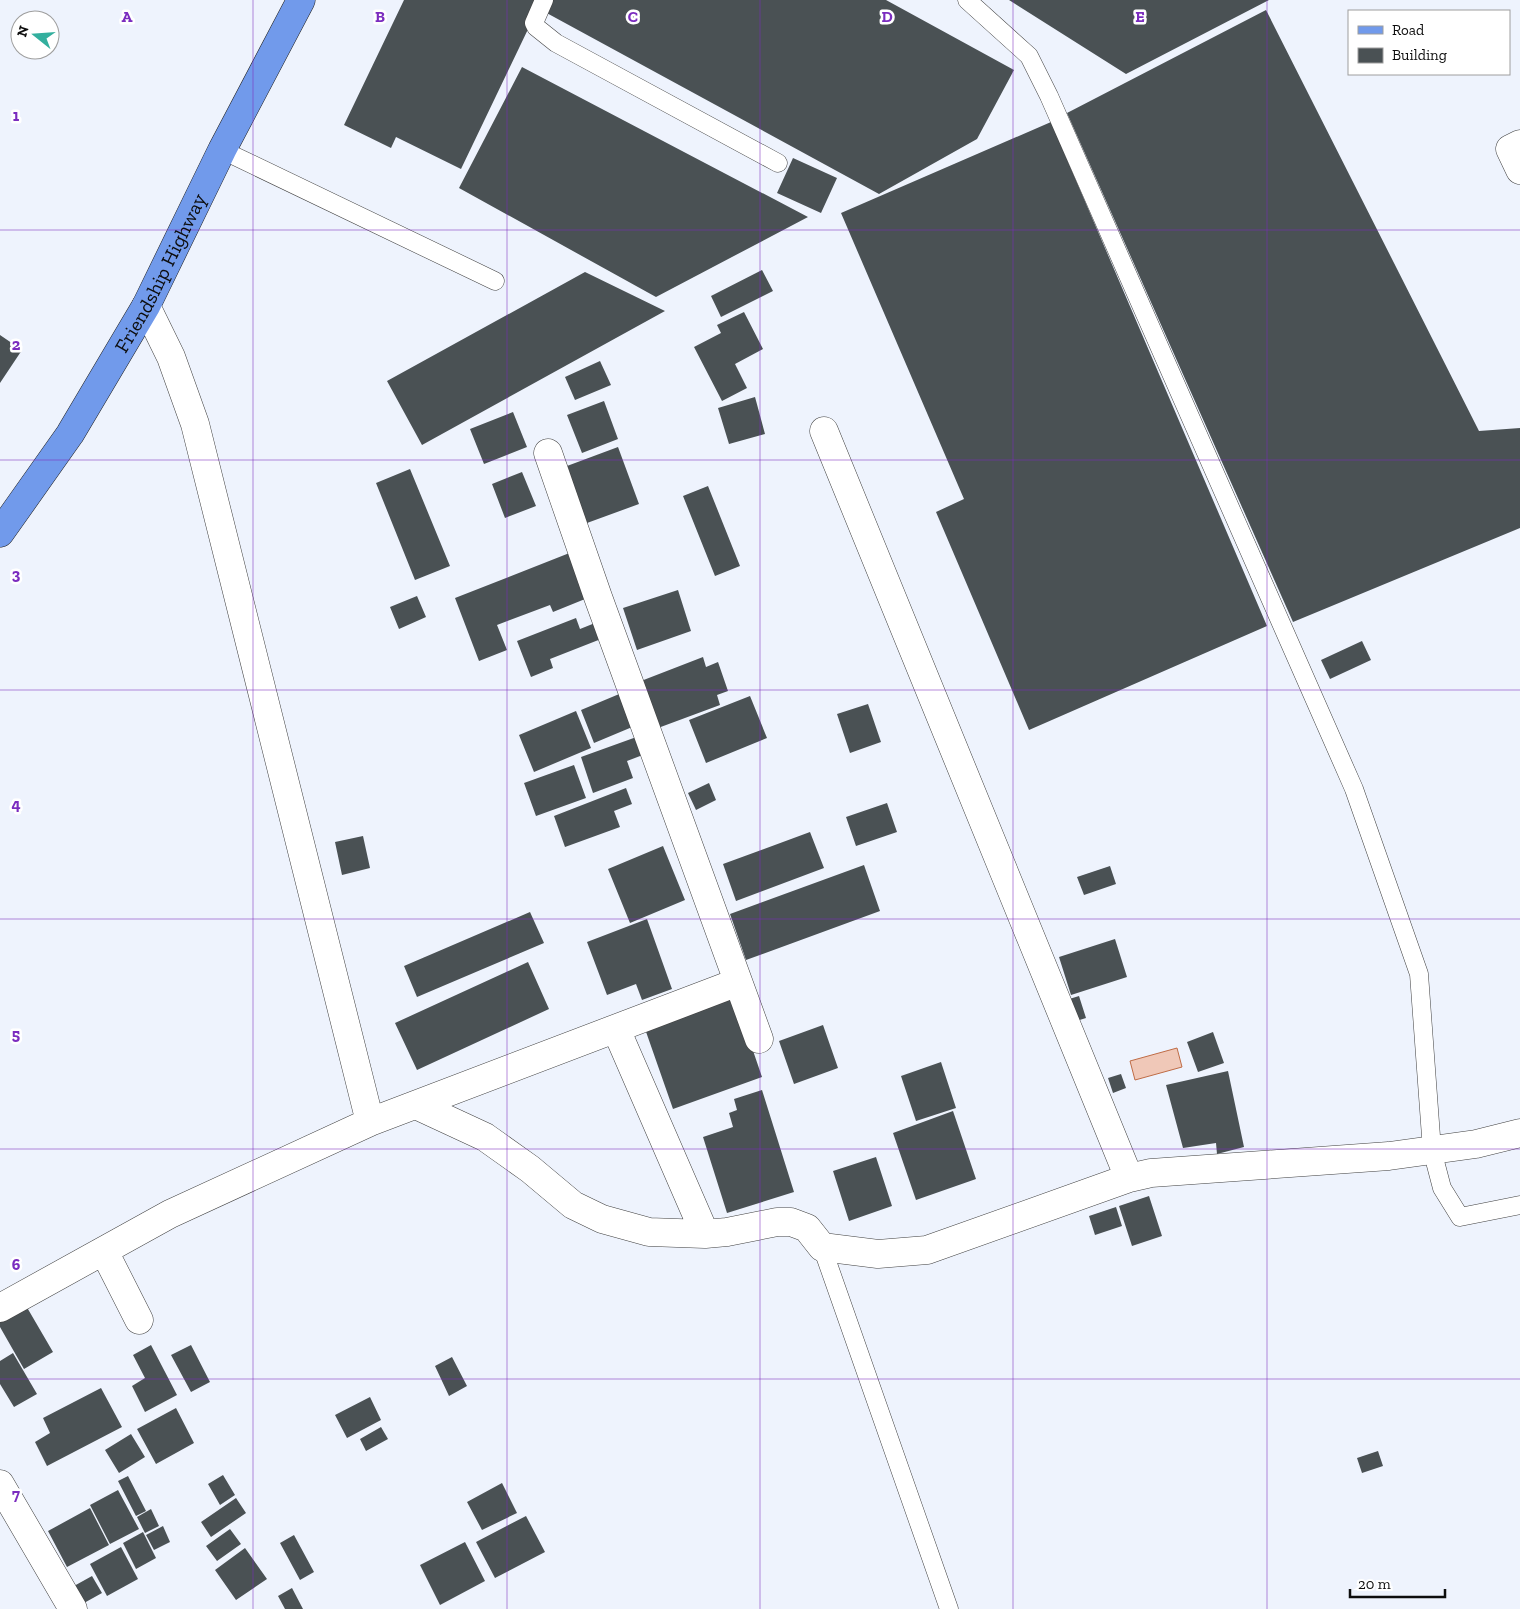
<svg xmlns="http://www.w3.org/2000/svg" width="1520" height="1609" font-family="'Zilla Slab',serif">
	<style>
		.water { fill: #f0c8b8; stroke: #bf6c46 }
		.building { fill: #4a5154 }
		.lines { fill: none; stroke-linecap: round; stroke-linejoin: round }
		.lane-casing { stroke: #404040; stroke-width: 19 }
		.street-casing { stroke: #404040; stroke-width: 29 }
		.primary-casing { stroke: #1e1e1e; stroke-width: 29 }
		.lane { stroke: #fff; stroke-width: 18 }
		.street { stroke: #fff; stroke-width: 28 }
		.primary { stroke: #719aeb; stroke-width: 28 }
		.grid { fill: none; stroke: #7b2cbf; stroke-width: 1; stroke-opacity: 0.55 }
		.labels { text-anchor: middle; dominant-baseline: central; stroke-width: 5; stroke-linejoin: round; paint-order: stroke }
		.street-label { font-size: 20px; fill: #0d0d0d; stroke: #fff }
		.grid-label { font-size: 16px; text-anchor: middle; font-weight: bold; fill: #7b2cbf; stroke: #fff; stroke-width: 5; stroke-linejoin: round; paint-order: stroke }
	</style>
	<rect width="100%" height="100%" fill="#eef3fd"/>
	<path class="water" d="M1177,1048L1182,1067L1135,1080L1130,1061Z"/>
	<path class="building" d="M404,0H542L461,169L396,137L391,148L344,125Z
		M549,0H886L1014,70L977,139L879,194L543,11Z
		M1009,0H1269L1126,74Z
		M1266,10L1479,431L1520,428V528L1293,622L1067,113Z
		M522,67L808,217L656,297L459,188Z
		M1051,122L1267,626L1029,730L936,512L964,499L841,213Z
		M793,158L837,178L821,213L777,193Z
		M762,270L773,291L721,317L711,296Z
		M585,272L665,311L422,445L387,381Z
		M744,312L763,349L735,364L747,388L722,401L694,347L721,333L717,325Z
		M0,335L22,350L0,383Z
		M600,361L611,385L575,400L565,377Z
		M755,397L765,434L729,444L718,408Z
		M604,401L618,439L582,453L567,415Z
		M513,412L527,447L484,464L470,429Z
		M618,447L639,504L587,523L567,466Z
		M410,469L450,566L415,580L376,483Z
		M522,472L536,506L505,518L492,484Z
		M708,486L740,566L715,576L683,496Z
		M572,552L590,597L553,612L550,605L497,625L507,650L479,661L455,598Z
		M678,590L691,631L637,650L623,608Z
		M417,596L426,617L399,629L390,607Z
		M576,618L580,629L595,623L601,639L550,659L553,668L531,677L517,641Z
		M1362,641L1371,660L1330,679L1321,660Z
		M703,657L706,667L718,662L728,691L717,695L720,705L658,728L641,681Z
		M624,692L637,725L594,743L581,710Z
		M750,696L767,738L706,763L689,720Z
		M868,704L881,742L850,753L837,714Z
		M576,711L591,748L534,772L519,735Z
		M642,735L648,753L627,761L633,778L593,793L581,757Z
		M574,765L586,798L536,816L524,783Z
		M709,783L716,800L696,810L688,793Z
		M626,788L632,804L614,811L620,827L565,847L554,816Z
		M887,803L897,832L856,846L846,817Z
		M810,832L824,868L736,901L723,864Z
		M363,836L370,868L342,875L335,842Z
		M663,846L685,900L630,923L608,869Z
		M864,865L880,911L746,960L730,914Z
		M1110,866L1116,884L1084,895L1077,877Z
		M530,912L544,943L417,997L404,966Z
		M647,919L672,989L642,1000L636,984L607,995L587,942Z
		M1115,939L1127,977L1071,995L1059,957Z
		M528,962L549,1009L417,1070L395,1023Z
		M734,995L762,1077L673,1109L644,1026Z
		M1079,996L1086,1018L1070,1023L1063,1001Z
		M823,1025L838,1068L794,1084L779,1041Z
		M1213,1032L1224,1063L1198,1072L1187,1042Z
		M941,1062L956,1108L916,1121L901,1076Z
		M1228,1071L1244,1147L1217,1154L1216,1143L1183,1148L1166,1085Z
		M1121,1074L1126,1088L1113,1093L1108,1078Z
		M762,1090L794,1192L727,1213L703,1137L733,1127L729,1113L737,1110L734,1099Z
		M953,1111L976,1179L916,1200L893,1133Z
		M876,1157L892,1206L849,1221L833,1171Z
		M1149,1196L1162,1236L1132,1246L1119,1206Z
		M1116,1207L1122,1226L1095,1235L1089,1216Z
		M25,1304L53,1352L24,1369L0,1327V1319Z
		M151,1345L177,1395L145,1412L132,1386L145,1378L133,1355Z
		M191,1345L210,1382L191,1392L171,1355Z
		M13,1353L37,1394L14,1407L0,1384V1361Z
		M452,1357L467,1386L449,1396L435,1366Z
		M101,1388L122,1427L47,1466L35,1442L50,1433L43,1418Z
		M370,1397L381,1420L347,1438L335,1415Z
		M176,1408L194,1443L156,1464L137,1429Z
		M381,1427L388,1439L366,1451L360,1439Z
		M131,1434L145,1457L119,1473L105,1450Z
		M1378,1451L1383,1466L1362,1473L1357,1458Z
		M223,1475L235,1495L220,1505L208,1484Z
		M128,1476L146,1511L136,1516L118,1481Z
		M502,1483L517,1513L482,1530L467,1502Z
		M118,1490L139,1529L110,1544L90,1505Z
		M236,1498L246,1513L211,1537L201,1522Z
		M90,1508L109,1545L67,1567L48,1531Z
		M151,1509L159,1526L145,1533L137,1517Z
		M526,1516L545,1552L495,1578L476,1542Z
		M163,1526L170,1542L154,1550L146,1535Z
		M230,1529L241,1544L217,1561L206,1546Z
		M143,1532L156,1558L136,1569L123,1543Z
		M294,1535L314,1572L300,1580L280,1543Z
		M465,1542L485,1581L440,1605L420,1565Z
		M121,1547L138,1579L107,1596L90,1564Z
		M245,1548L267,1579L236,1600L215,1570Z
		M92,1576L102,1593L84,1603L74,1586Z
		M292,1588L303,1609H285L278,1596Z"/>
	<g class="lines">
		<defs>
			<path id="lane" d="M544,0L534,23L536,27L556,43L778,163
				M967,0L1029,56L1049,96L1354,789L1419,974L1432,1150L1442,1188L1460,1217L1520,1205
				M222,150L495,281
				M822,1247L949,1609"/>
			<path id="street" d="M1520,144L1510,149L1520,170
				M824,431L1129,1178
				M548,453L598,597L759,1039
				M616,1029L705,1234L727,1232L777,1222H791L807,1228L822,1247L878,1254L927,1250L1129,1178L1151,1173L1389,1156L1476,1144L1520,1133
				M416,1105L485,1137L530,1169L573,1205L602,1219L649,1232L705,1234
				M370,1122L738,982
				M104,1251L139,1320
				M0,1308L170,1214L370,1122L195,424L171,357L146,306
				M0,1484L73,1609"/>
			<g id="primary">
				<path id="s1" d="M0,533L70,434L146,306L222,150L301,0"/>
			</g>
		</defs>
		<use href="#lane" class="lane-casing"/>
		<use href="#street" class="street-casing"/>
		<use href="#primary" class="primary-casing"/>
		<use href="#lane" class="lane"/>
		<use href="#street" class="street"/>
		<use href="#primary" class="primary"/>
	</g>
	<path class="grid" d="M253,0V1609M507,0V1609M760,0V1609M1013,0V1609M1267,0V1609M0,230H1520M0,460H1520M0,690H1520M0,919H1520M0,1149H1520M0,1379H1520"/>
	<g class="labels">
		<g class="street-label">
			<text stroke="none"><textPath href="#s1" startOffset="306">Friendship Highway</textPath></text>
		</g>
	</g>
	<g class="grid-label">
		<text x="127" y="22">A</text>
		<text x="380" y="22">B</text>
		<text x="633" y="22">C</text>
		<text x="887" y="22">D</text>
		<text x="1140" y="22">E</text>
		<text x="16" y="121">1</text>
		<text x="16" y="350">2</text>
		<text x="16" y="580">3</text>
		<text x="16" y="810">4</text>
		<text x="16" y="1040">5</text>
		<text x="16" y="1270">6</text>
		<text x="16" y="1500">7</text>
	</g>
	<rect x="1348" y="10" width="162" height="65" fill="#ffffff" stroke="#9e9e9e"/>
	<rect x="1358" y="26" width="25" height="8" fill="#719aeb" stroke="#9e9e9e"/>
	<text x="1392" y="35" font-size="15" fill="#0d0d0d">Road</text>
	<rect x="1358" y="48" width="25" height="15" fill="#4a5154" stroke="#9e9e9e"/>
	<text x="1392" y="60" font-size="15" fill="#0d0d0d">Building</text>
	<g transform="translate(35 35) rotate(287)"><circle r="24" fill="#ffffff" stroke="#9e9e9e"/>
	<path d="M0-4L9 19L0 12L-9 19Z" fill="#33af9e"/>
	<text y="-8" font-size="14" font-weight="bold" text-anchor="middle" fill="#0d0d0d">N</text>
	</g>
	<path d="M1350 1589v8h95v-8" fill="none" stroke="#0d0d0d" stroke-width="2.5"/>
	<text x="1358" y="1589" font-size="15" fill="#0d0d0d" stroke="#ffffff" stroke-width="4" paint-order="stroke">20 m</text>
</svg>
